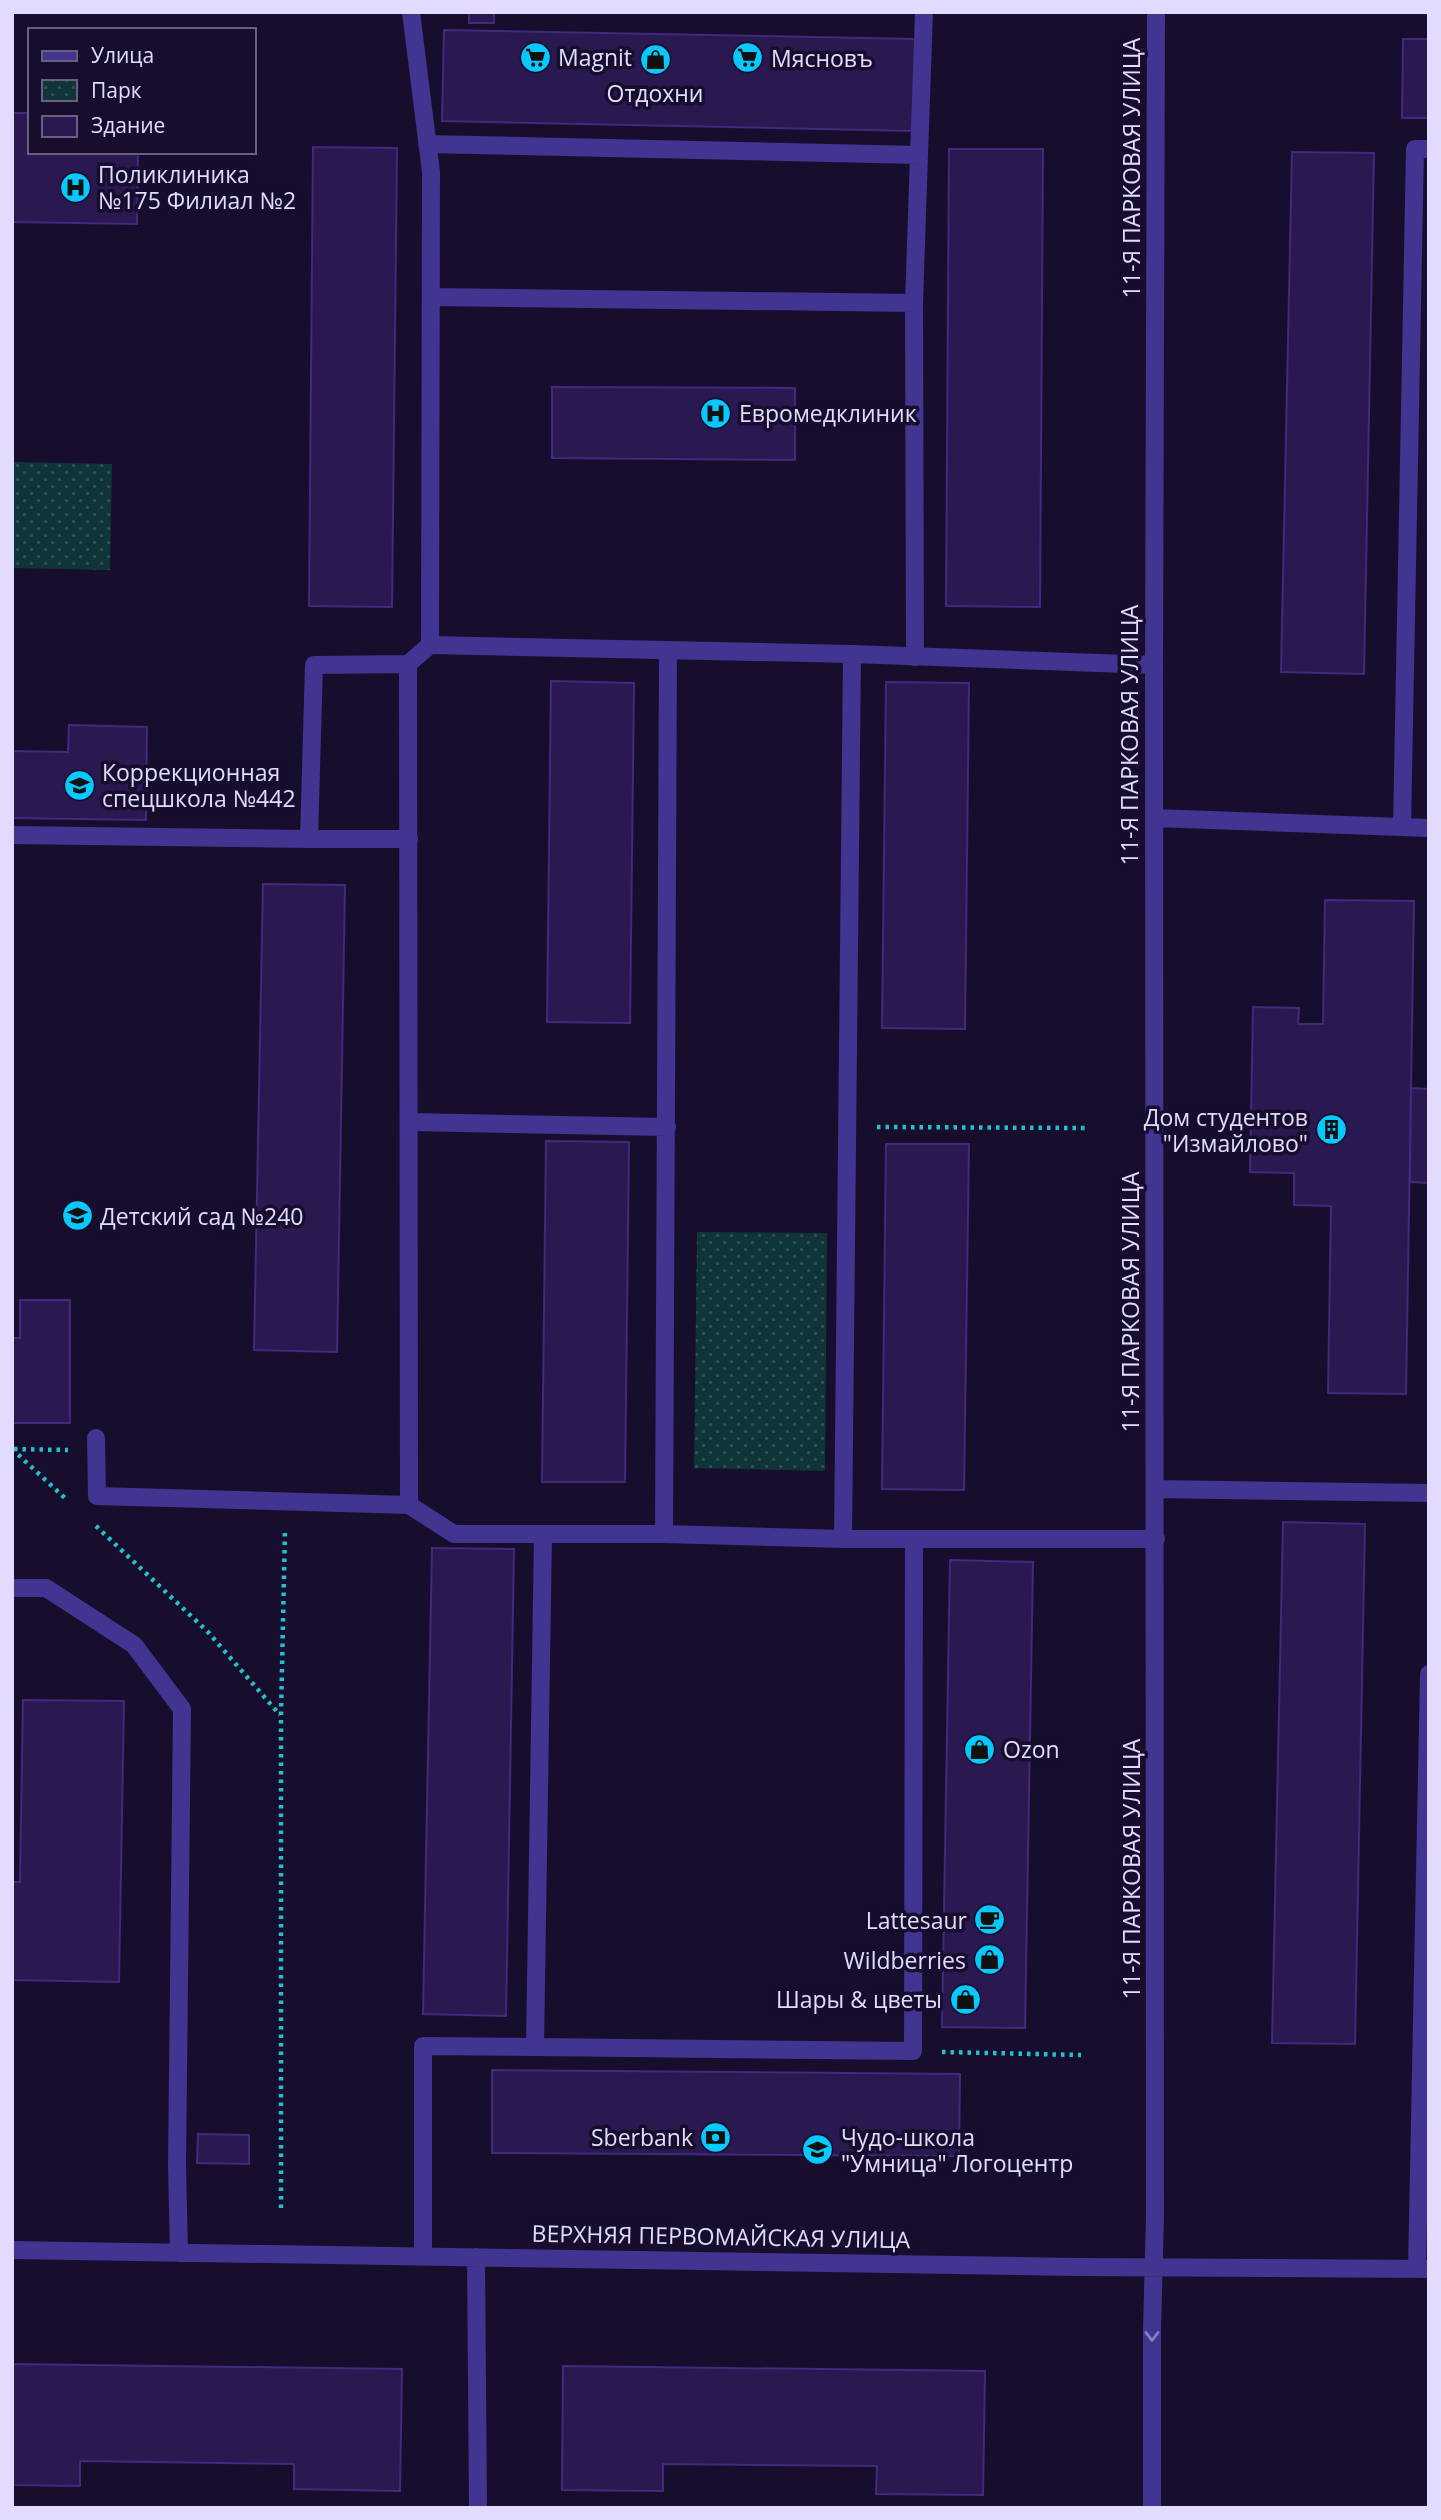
<svg xmlns="http://www.w3.org/2000/svg" width="1441" height="2520" font-family="'Open Sans',sans-serif">
	<style>
		.park { fill: url(#park-dots) }
		.building { fill: #2a1850; stroke: #43287f; stroke-width: 2 }
		.lines { fill: none; stroke-linecap: round; stroke-linejoin: round }
		.path { stroke: #22c2cb; stroke-width: 4.5; stroke-dasharray: 3.5 5; stroke-linecap: butt }
		.minor { stroke: #423491; stroke-width: 18 }
		.oneway { stroke: #8a7fc2 }
		.labels { text-anchor: middle; dominant-baseline: central; stroke-width: 7; stroke-linejoin: round; paint-order: stroke }
		.poi-label { font-size: 23px; fill: #e3daff; stroke: #170e2d; text-anchor: start }
		.street-label { font-size: 23px; fill: #e3daff; stroke: #170e2d }
	</style>
	<defs>
		<pattern id="park-dots" width="8" height="8" patternUnits="userSpaceOnUse" patternTransform="scale(1.75)"><rect width="8" height="8" fill="#103538"/><path d="M2 2h.1M6 6h.1" fill="none" stroke="#335256" stroke-width="1.8" stroke-linecap="round"/></pattern>
	</defs>
	<rect width="100%" height="100%" fill="#170e2d"/>
	<path class="park" d="M12,462L112,464L110,570L12,568Z
		M697,1232L827,1233L825,1471L694,1468Z"/>
	<path class="building" d="M469,12H494V23H469Z
		M444,30L915,39L914,131L442,121Z
		M1403,39H1429V118H1402Z
		M12,113H30V152H138L137,224L12,222Z
		M313,147L397,148L392,607L309,606Z
		M949,149H1043L1040,607L946,606Z
		M1292,152L1374,153L1364,674L1281,672Z
		M552,387L795,388V460L552,458Z
		M551,681L634,683L630,1023L547,1022Z
		M886,682L969,683L965,1029L882,1028Z
		M69,725L147,727L146,820L12,818V751L68,752Z
		M263,884L345,885L337,1352L254,1350Z
		M1325,900L1414,901L1406,1394L1328,1393L1331,1206L1294,1205V1173L1250,1172L1253,1007L1299,1008L1298,1024H1323Z
		M1411,1088L1429,1089V1183L1410,1182Z
		M546,1141L629,1142L625,1482H542Z
		M886,1144H969L964,1490L882,1489Z
		M20,1300H70V1423H12V1338H20Z
		M1283,1522L1365,1524L1355,2044L1272,2043Z
		M432,1548L514,1549L506,2016L423,2014Z
		M950,1560L1033,1562L1025,2028L942,2027Z
		M23,1700L124,1701L119,1982L12,1980V1882H20Z
		M492,2070L960,2074L959,2156L492,2153Z
		M198,2134L249,2135V2164L197,2163Z
		M12,2364L402,2369L400,2491L294,2489V2464L80,2461V2486L12,2485Z
		M563,2366L985,2371L983,2495L876,2494L877,2466L663,2464V2491L562,2490Z"/>
	<g class="lines">
		<path class="path" d="M877,1127L1086,1128
			M12,1449L66,1499
			M14,1449L68,1450
			M96,1526L208,1632L280,1715
			M942,2052L1081,2055
			M281,2208V1715L285,1530"/>
		<path class="minor" d="M411,12L431,172L430,645L852,654L1154,665
			M427,144L919,155L924,12
			M432,297L914,303
			M430,645L408,664L409,1505L454,1534H664L843,1539H1156
			M915,657L914,303L919,155
			M408,664L314,665L309,839H409
			M1154,818L1429,828
			M1402,827L1415,149H1429
			M12,835L309,839
			M410,1122L667,1127
			M96,1438L97,1496L409,1505
			M1155,1489L1429,1493
			M543,1534L535,2047L913,2051L914,1539
			M664,1534L668,652
			M843,1539L852,654
			M12,1588H46L134,1645L182,1709L177,2165L179,2253
			M12,2250L1079,2267L1429,2269
			M423,2256V2046L535,2047
			M476,2257L478,2508
			M1417,2269L1429,1674
			M1152,2508V2330L1155,2216L1154,665L1156,12"/>
	</g>
	<defs><path id="oneway-chevron" d="M-2-3.5L2.5 0L-2 3.5" fill="none" stroke-width="1.6" stroke-linecap="round" stroke-linejoin="round" transform="scale(1.75)"/></defs>
	<use class="oneway" href="#oneway-chevron" transform="translate(1152 2336) rotate(90)"/>
	<defs>
		<symbol id="supermarket-disc" viewBox="-11 -11 22 22"><circle r="9.5" fill="#06caff" stroke="#170e2d"/><path d="M-6-5.5h2.5l.6 2H6L4.5 2H-2.5L-4.4-4H-6ZM-1.5 3.2a1.3 1.3 0 1 0 .1 0ZM3 3.2a1.3 1.3 0 1 0 .1 0Z" fill="#111"/></symbol>
		<symbol id="shop-disc" viewBox="-11 -11 22 22"><circle r="9.5" fill="#06caff" stroke="#170e2d"/><path d="M-5-2.5h2.3a2.7 3.5 0 0 1 5.4 0H5L5.5 6h-11ZM-1.5-2.5h3a1.5 2.3 0 0 0-3 0Z" fill="#111"/></symbol>
		<symbol id="hospital-disc" viewBox="-11 -11 22 22"><circle r="9.5" fill="#06caff" stroke="#170e2d"/><path d="M-5-5h3v3.5h4V-5h3V5h-3V1.5h-4V5h-3Z" fill="#111"/></symbol>
		<symbol id="school-disc" viewBox="-11 -11 22 22"><circle r="9.5" fill="#06caff" stroke="#170e2d"/><path d="M0-5L7-2L0 1L-7-2ZM-4 1L0 2.5L4 1V4Q0 6-4 4Z" fill="#111"/></symbol>
		<symbol id="building-disc" viewBox="-11 -11 22 22"><circle r="9.5" fill="#06caff" stroke="#170e2d"/><path d="M-4-6H4V6H1V3H-1V6H-4ZM-2.5-4.3h1.7v1.8h-1.7ZM.8-4.3h1.7v1.8H.8ZM-2.5-1h1.7V.8h-1.7ZM.8-1h1.7V.8H.8Z" fill="#111"/></symbol>
		<symbol id="cafe-disc" viewBox="-11 -11 22 22"><circle r="9.5" fill="#06caff" stroke="#170e2d"/><path d="M-5.5-4.5H6V0H3Q3 3.5 0 3.5H-2.5Q-5.5 3.5-5.5 0ZM3-3.2v2h1.7v-2ZM-6 4.5H4V6H-6Z" fill="#111"/></symbol>
		<symbol id="bank-disc" viewBox="-11 -11 22 22"><circle r="9.5" fill="#06caff" stroke="#170e2d"/><path d="M-6-4H6V4H-6ZM0-2.3a2.3 2.3 0 1 0 0 4.6a2.3 2.3 0 1 0 0-4.6Z" fill="#111"/></symbol>
	</defs>
	<g fill-rule="evenodd">
		<use href="#supermarket-disc" x="518" y="40" width="35" height="35"/>
		<use href="#supermarket-disc" x="730" y="40" width="35" height="35"/>
		<use href="#shop-disc" x="638" y="42" width="35" height="35"/>
		<use href="#hospital-disc" x="58" y="170" width="35" height="35"/>
		<use href="#hospital-disc" x="698" y="396" width="35" height="35"/>
		<use href="#school-disc" x="62" y="768" width="35" height="35"/>
		<use href="#building-disc" x="1314" y="1112" width="35" height="35"/>
		<use href="#school-disc" x="60" y="1198" width="35" height="35"/>
		<use href="#shop-disc" x="962" y="1732" width="35" height="35"/>
		<use href="#cafe-disc" x="972" y="1902" width="35" height="35"/>
		<use href="#shop-disc" x="972" y="1942" width="35" height="35"/>
		<use href="#shop-disc" x="948" y="1982" width="35" height="35"/>
		<use href="#bank-disc" x="698" y="2120" width="35" height="35"/>
		<use href="#school-disc" x="800" y="2132" width="35" height="35"/>
	</g>
	<g class="labels">
		<g class="poi-label">
			<text x="558" y="57">Magnit</text>
			<text x="771" y="58">Мясновъ</text>
			<text x="655" y="93" text-anchor="middle">Отдохни</text>
			<text x="98" y="174">Поликлиника<tspan x="98" dy="26">№175 Филиал №2</tspan></text>
			<text x="739" y="413">Евромедклиник</text>
			<text x="102" y="772">Коррекционная<tspan x="102" dy="26">спецшкола №442</tspan></text>
			<text x="1308" y="1117" text-anchor="end">Дом студентов<tspan x="1308" dy="26">"Измайлово"</tspan></text>
			<text x="100" y="1216">Детский сад №240</text>
			<text x="1003" y="1749">Ozon</text>
			<text x="967" y="1920" text-anchor="end">Lattesaur</text>
			<text x="966" y="1960" text-anchor="end">Wildberries</text>
			<text x="942" y="1999" text-anchor="end">Шары &amp; цветы</text>
			<text x="693" y="2137" text-anchor="end">Sberbank</text>
			<text x="841" y="2137">Чудо-школа<tspan x="841" dy="26">"Умница" Логоцентр</tspan></text>
		</g>
		<g class="street-label">
			<text transform="translate(1131 168) rotate(-90)">11-Я ПАРКОВАЯ УЛИЦА</text>
			<text transform="translate(1129 735) rotate(-90)">11-Я ПАРКОВАЯ УЛИЦА</text>
			<text transform="translate(1130 1302) rotate(-90)">11-Я ПАРКОВАЯ УЛИЦА</text>
			<text transform="translate(1131 1869) rotate(-90)">11-Я ПАРКОВАЯ УЛИЦА</text>
			<text transform="translate(721 2236) rotate(1)">ВЕРХНЯЯ ПЕРВОМАЙСКАЯ УЛИЦА</text>
		</g>
	</g>
	<rect width="1441" height="2520" fill="none" stroke="#e3daff" stroke-width="28"/>
	<rect x="28" y="28" width="228" height="126" fill="#170e2d" stroke="#696081" stroke-width="2"/>
	<rect x="42" y="51" width="35" height="10" fill="#423491" stroke="#696081" stroke-width="2"/>
	<text x="91" y="63" font-size="21" fill="#e3daff">Улица</text>
	<rect x="42" y="80" width="35" height="21" fill="url(#park-dots)" stroke="#696081" stroke-width="2"/>
	<text x="91" y="98" font-size="21" fill="#e3daff">Парк</text>
	<rect x="42" y="116" width="35" height="21" fill="#2a1850" stroke="#696081" stroke-width="2"/>
	<text x="91" y="133" font-size="21" fill="#e3daff">Здание</text>
</svg>
